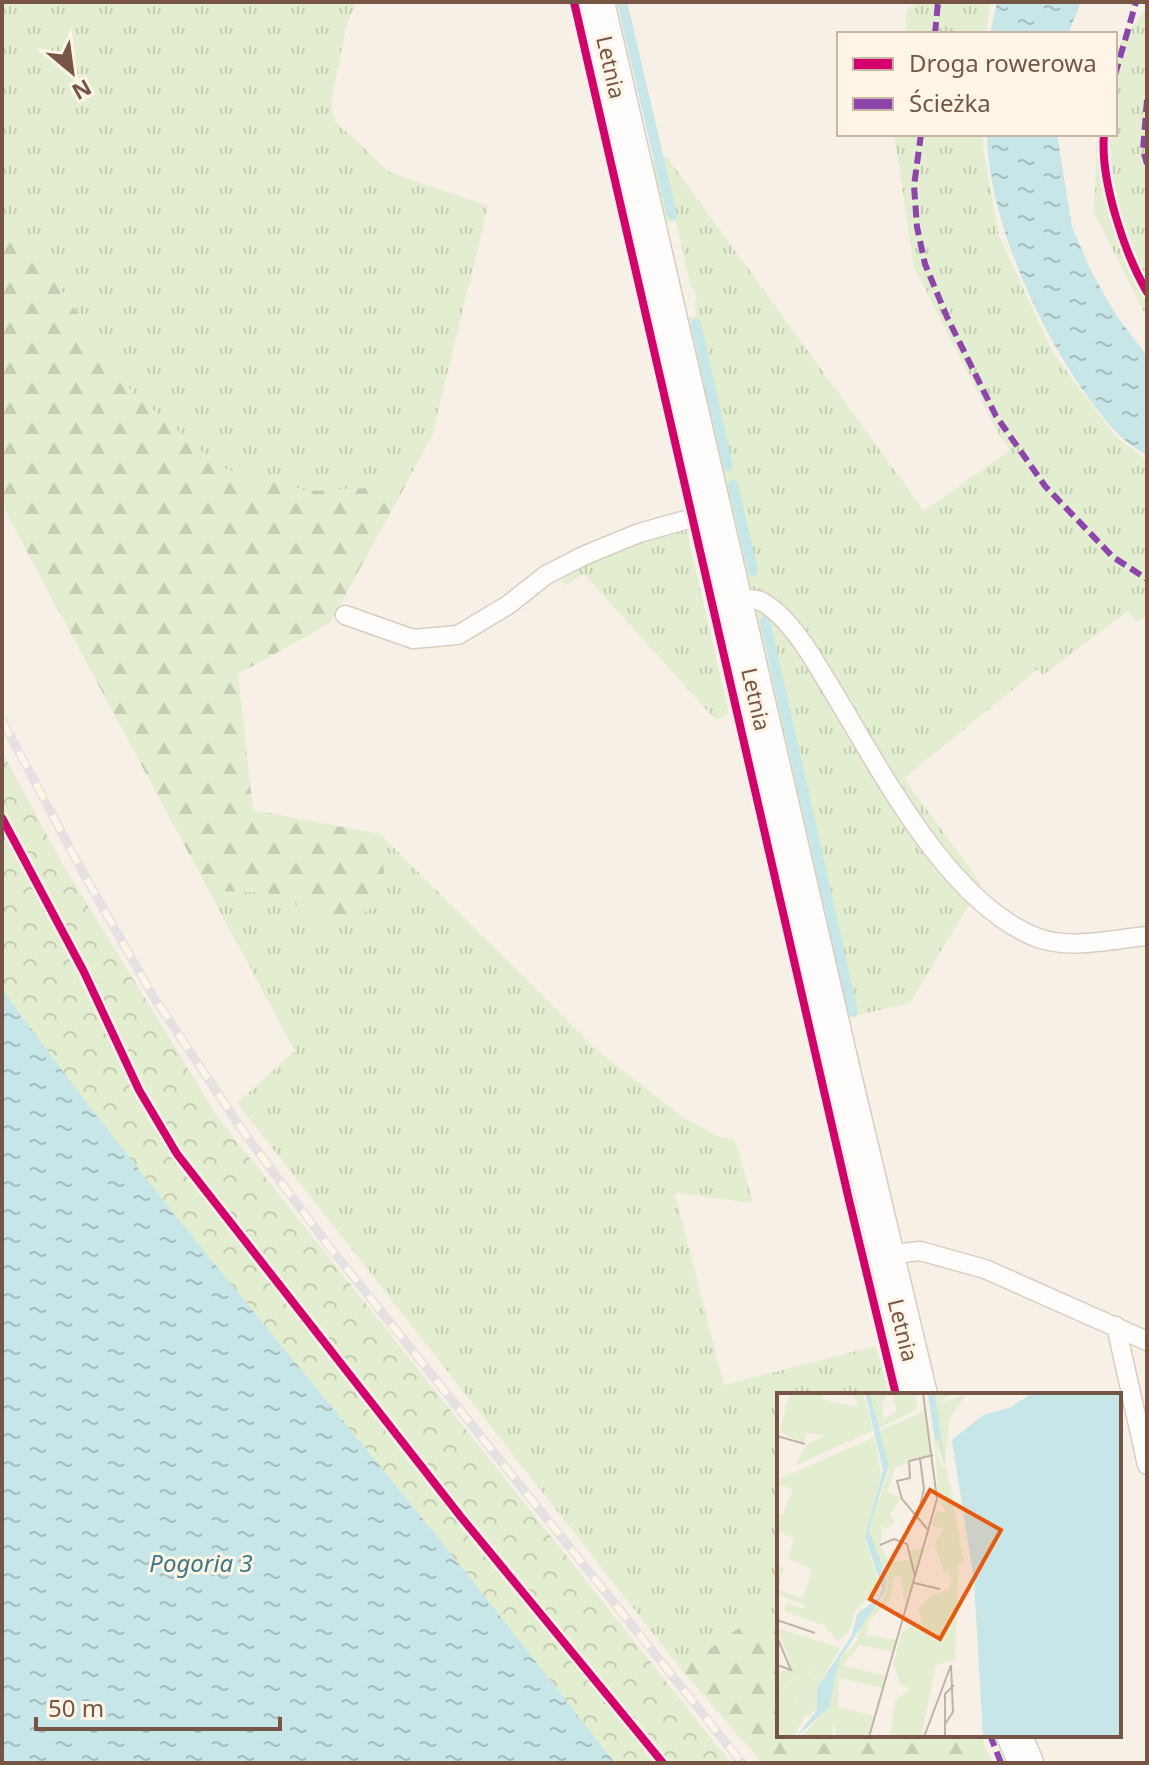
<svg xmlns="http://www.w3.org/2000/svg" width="1149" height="1765" font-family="'Noto Sans',sans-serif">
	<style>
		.grass { fill: url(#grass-tufts) }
		.forest { fill: url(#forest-firs) }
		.park { fill: url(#park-crowns) }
		.water { fill: url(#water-ripples) }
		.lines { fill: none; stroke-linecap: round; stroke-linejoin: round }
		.stream { stroke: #c7e6e8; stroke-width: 10 }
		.service-casing { stroke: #d8cdc4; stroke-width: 21 }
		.minor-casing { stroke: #d8cdc4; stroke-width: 37 }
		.service { stroke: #fefdfb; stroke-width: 18 }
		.minor { stroke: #fefdfb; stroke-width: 34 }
		.rail-casing { stroke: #e4e1e3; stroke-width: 9 }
		.rail { stroke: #fff5e7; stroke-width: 6; stroke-dasharray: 18; stroke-linecap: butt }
		.quiet { stroke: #8e44ad; stroke-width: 6; stroke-dasharray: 12 6; stroke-linecap: butt }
		.cycleway-casing { stroke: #fff5e7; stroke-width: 13 }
		.cycleway { stroke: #d6006c; stroke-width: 8 }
		.labels { text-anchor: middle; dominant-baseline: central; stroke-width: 6; stroke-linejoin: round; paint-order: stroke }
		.street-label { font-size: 22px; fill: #765545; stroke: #fff5e7 }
		.water-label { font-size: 24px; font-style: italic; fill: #3b7a84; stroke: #fff5e7 }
		.inset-road { fill: none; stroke: #c3b2a6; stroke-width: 2 }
		.view { fill: #e8590c; fill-opacity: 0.15; stroke: #e8590c; stroke-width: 4 }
		.inset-edge { fill: none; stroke: #765545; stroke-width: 4 }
	</style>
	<defs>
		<pattern id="grass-tufts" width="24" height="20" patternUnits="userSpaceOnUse" patternTransform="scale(2)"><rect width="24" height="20" fill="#e2eecf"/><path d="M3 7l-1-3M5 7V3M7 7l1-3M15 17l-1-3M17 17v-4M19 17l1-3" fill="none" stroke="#c5ceb3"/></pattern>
		<pattern id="forest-firs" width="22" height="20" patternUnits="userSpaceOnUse" patternTransform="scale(2)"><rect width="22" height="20" fill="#e2eecf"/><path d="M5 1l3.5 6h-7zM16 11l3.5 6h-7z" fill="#c5ceb3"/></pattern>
		<pattern id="park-crowns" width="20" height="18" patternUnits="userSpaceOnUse" patternTransform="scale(2)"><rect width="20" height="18" fill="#e2eecf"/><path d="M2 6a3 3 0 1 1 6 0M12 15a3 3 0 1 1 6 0" fill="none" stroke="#c5ceb3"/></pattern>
		<pattern id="water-ripples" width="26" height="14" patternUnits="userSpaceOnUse" patternTransform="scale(2)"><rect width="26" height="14" fill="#c7e6e8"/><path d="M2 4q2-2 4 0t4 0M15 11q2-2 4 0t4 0" fill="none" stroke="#a6bdbe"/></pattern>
	</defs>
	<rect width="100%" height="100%" fill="#f7f0e6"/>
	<path class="grass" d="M2,2H357L347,23L331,102L335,121L389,172L488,206L432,436L405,486L308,491L221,468L132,392L35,252L2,213Z
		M919,2H990L986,34H905L907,10Z
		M1147,7V318L1094,212L1097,134H1115V52Z
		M894,134H983V147L999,236L1053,353L1116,437L1147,460V614L1137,622L1128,611L1043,675L1038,669L904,778L981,884L910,1003L845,1018L686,318L697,316L694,302L697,301L694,289L691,288L676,221L664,223L649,161L667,157L924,511L1010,450L998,433L914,267Z
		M686,528L729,714L716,720L584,574L563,586L562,580C573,560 661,534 686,528Z
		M380,834L598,1051L684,1118L717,1136L735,1140L753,1203L675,1193L724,1385L876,1346L889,1395H779V1612L753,1618L681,1669L237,1103L295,1051L209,891L266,892L320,915L387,901Z"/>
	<path class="forest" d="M2,213L35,252L132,392L221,468L308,491L405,486L330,623L238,674L253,810L380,834L387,901L357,915H320L266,892L209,891L2,505Z
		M779,1612V1735H981L992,1763H762L681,1669L753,1618Z"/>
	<path class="park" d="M2,752L62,863L219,1119L731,1763H2Z"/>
	<path class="water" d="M997,2H1081L1068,34H990Z
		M987,134H1057L1072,227L1091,271L1116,315L1147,356V456C1137,449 1126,442 1118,434C1054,366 988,228 987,134Z
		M2,989C138,1178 290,1353 435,1534C496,1610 555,1687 615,1763H2Z"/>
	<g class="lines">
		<path class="stream" d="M622,2L672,215
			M696,324L728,466
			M733,485L753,571
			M765,621L853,1012"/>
		<defs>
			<path id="service" d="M734,602C744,599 755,597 764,603C790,618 813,658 828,683C878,764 946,903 1038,938C1071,950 1113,939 1147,936
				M345,615L413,639L458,635L508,605L546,575L583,556L639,533L714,512
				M886,1255L920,1251L985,1269L1147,1341
				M1116,1326L1147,1465"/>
			<path id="minor" d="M597,2L842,1067L920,1395
				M1014,1735L1026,1763"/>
		</defs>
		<use href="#service" class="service-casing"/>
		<use href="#minor" class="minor-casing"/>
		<use href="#service" class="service"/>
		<use href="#minor" class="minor"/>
		<defs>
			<path id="rail" d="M2,720L82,871L153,996L247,1137L328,1245L742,1763"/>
		</defs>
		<use href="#rail" class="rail-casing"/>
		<use href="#rail" class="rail"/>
		<path class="quiet" d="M935,34L938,2
			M1115,75L1136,2
			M1147,100L1143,150L1147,164
			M921,134L914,186L917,227L925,264L947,317L996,416L1045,486L1113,557L1147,579
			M990,1735L1001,1763"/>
		<defs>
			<path id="cycleway" d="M574,2L849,1200L896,1395
				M1104,134C1100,180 1124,252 1147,292
				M2,818L84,972L139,1090L177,1154L461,1517L663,1763"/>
		</defs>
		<use href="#cycleway" class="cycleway-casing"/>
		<use href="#cycleway" class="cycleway"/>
	</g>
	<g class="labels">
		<g class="street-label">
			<text transform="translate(612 67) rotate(77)">Letnia</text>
			<text transform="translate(757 699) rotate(77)">Letnia</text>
			<text transform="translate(904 1330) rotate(76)">Letnia</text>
		</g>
		<g class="water-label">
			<text x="201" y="1562">Pogoria 3</text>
		</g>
	</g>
	<g transform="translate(777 1393)">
		<rect width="344" height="344" fill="#f7f0e6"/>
		<path d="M13,0H45V6L81,14L76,0H86L96,37L18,73L30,51L47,43L30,39L27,50L2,39ZM92,0H111L105,10L107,26L119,18L116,0H138L140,16L100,36ZM151,0H175L161,11L191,0L172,25L168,74L159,51L161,74ZM149,17L155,63L118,74L110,100L124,105L113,121L118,129L108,136L104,132V153L112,169L134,167L133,158L146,154L128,213L124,183H117L113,207L92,228L89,242L119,247L116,259L83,252L66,272L109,283L105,295L63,285L62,290L61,314L97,323L92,341L59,344L57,328L55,344H23L52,315L62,267L80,248L87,223L103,211L110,197V181L92,137L112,77L102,38ZM98,44L104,83L88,147L103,195L79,216L72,238L60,248L48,233L7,218L10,210L27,216L28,212L0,202V173L7,175L1,196L26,206L35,176L11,166L17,145L0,138V120L6,121L16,96L0,92V87ZM159,118L178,119L187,170L181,171V184L170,177L168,181L157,150L166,136L155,133ZM155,202L169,217V255L178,267L159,272L144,344L113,343L118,307L134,296L124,292L116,271L125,239L146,228L140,216ZM0,235L63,255L40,295L41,314L33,322L28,323L19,313L20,299L44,280L37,277L21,286L19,282L0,306V282L14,272Z" fill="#e2eecf"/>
		<path d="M158,51L164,73L170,75L178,119L170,120L162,108ZM170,177L181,184L178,267L169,255V217L155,202L172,196L175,187ZM36,271L43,273L44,280L32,299H20L19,313L28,323L17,344H0V306L20,282L21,286L37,278Z" fill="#e2eecf"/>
		<path d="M88,0L93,2L112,72L92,137L109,181V197L62,267L52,315L19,344L40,317V295L75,242L80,221L101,205L105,195L88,144L106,77ZM151,0H158L168,74L162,47L158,48ZM255,0H344V344H206L197,188L175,47L206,22L234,14Z" fill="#c7e6e8"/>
		<path class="inset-road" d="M0,43L28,51M140,126L147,96L143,66M152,138L125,106L120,88L133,85L132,68L156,62M103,152L117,146L130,151L138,183M137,190L163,196M0,227L38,240M0,244L14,277L0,272M92,344L160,106L146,0M147,344L174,272L176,319L168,331M168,344V301L177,292"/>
		<path class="view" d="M153,97L224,137L163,246L93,206Z"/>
		<rect width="344" height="344" class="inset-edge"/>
	</g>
	<rect width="1149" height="1765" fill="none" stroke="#765545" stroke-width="8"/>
	<rect x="837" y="32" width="280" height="104" fill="#fff5e7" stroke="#c8b5a6" stroke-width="2"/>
	<rect x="853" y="58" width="40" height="12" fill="#d6006c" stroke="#c8b5a6" stroke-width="2"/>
	<text x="909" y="72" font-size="24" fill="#765545">Droga rowerowa</text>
	<rect x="853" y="98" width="40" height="12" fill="#8e44ad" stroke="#c8b5a6" stroke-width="2"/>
	<text x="909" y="112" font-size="24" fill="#765545">Ścieżka</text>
	<g transform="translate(72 72) rotate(151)" stroke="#fff5e7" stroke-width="6" paint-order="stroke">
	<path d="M0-6L14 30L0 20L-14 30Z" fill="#765545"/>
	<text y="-12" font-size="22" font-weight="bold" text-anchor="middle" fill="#765545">N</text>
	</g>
	<path d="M36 1717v12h244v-12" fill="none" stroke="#765545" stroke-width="4"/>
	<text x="48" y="1717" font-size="24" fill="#765545" stroke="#fff5e7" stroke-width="6" paint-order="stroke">50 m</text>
</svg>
